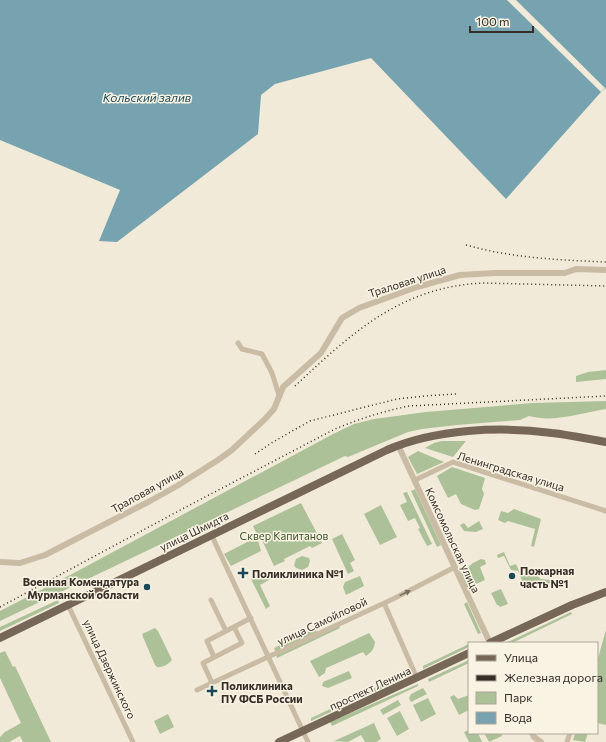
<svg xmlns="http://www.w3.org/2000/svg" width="606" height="742" font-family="Commissioner,sans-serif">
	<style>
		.green { fill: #acc198 }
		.water { fill: #76a3af }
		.pier { fill: #f2ead8 }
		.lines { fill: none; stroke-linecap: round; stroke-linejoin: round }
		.minor { stroke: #cabca4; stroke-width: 5 }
		.tertiary { stroke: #cabca4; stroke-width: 6 }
		.primary { stroke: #776756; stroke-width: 8 }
		.rail { stroke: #352d26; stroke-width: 1.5; stroke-dasharray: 1 3; stroke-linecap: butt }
		.oneway { fill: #786d5f }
		.poi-dot { fill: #1b4857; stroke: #f9f3e4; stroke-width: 1.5 }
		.labels { text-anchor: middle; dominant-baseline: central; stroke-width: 3; stroke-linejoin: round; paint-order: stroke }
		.street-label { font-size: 11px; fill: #352d26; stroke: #f9f3e4 }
		.park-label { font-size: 11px; fill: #3c5429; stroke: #f9f3e4 }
		.poi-label { font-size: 11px; font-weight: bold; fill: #352d26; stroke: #f9f3e4; text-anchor: start }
		.water-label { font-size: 12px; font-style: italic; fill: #1b4857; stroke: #f9f3e4 }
	</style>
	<rect width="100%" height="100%" fill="#f2ead8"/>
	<path class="green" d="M606,370V379L576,382V376L588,372Z
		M606,401V409C581,413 553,423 529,416L520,420L457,425L422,429L408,432L348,457L345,456L0,621V611L72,574L333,434L354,424L374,419L426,412L533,403Z
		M442,441H466L453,457L425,448L434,443Z
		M418,451L444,462L417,474L408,457Z
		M452,467L485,478L482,489L484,494L479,509L475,510L461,504L456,494L448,498L437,476Z
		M415,489L441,545L437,547L411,491Z
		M407,492L432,544L427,546L418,529L420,528L415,518L408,521L400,505L407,502L403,493Z
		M301,503L322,543L312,548L310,546L284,559L285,561L274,566L261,538L260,536L258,537L253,526Z
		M381,505L397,537L380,545L364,514Z
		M514,509L541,519L534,547L531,546L535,529L508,521L505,523L498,520L501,511L508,513Z
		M479,521L483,529L476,532L464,531L460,525L464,523L468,528Z
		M342,534L355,560L350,563L354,571L348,574L332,539Z
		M257,537L261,551L231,566L224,554Z
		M504,552L510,566L516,564L519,571L537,574L540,579L551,580L549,585H546L545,587L524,585L518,571L511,570L504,556L498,558L497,555Z
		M302,556L309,558L310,561L308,567L302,570L296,568L294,565L296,559Z
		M481,559L485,560L486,564L480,567L485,580L467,588L461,573L473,563Z
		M265,571L269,580L260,585L270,606L266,609L251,579Z
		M360,576L364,586L346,595L343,587L345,582Z
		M501,589L508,604L500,607L498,605H497L491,593Z
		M58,600L59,603L0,631V627Z
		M467,602L481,633L478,634L464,604Z
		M571,612L572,614L512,643H506Z
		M338,625L340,628L277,658L276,655Z
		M155,628L158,631L172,660C169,664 162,668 157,667L155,665L143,637L142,634Z
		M315,629L317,632L276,652L274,648Z
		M606,630V725L597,723V662Z
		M369,633L375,642C374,649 372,652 366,656L363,652L326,668L325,673L319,677L310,661Z
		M469,644V647L423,669V666Z
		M5,651L13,667L15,666L51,742H23L20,736L9,742H0V737L5,732L21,723L0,678V653Z
		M469,660V663L429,682L428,679Z
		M349,671L352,678L328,688L322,686L323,682Z
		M407,673H410V676L311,721V718Z
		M418,684V686L332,726L330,722Z
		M423,688L427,694L411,702L409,698L411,694Z
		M454,695L458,699L469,695V710L459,715L450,697Z
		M428,698L436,714L421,722L413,705Z
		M398,700L401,705L383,715L380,710Z
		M400,711L409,729L397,736L387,718Z
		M168,714L174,727L160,734L154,721Z
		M374,723L381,739L376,742H365L361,735L348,742L334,741Z
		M469,730V733H478L482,742H469L464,732Z
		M484,733H501L502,736L489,742Z
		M575,733H588L585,742L573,740Z"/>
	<path class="water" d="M0,0H606V88L601,92L506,199L371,58L275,84L261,95L258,134L117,242L99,241L120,190L0,140Z"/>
	<path class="pier" d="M507,0H516L605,88L601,92Z"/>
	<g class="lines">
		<path class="minor" d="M238,343L242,349L262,354L272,373L279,395
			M415,480L453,462L606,511
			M211,534L308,742
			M211,600L226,631L251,618
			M384,603L417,678
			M68,605L133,742
			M214,657L207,641L226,631
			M212,683L203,663L242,643L234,627
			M197,690L393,599L455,567
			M567,742L570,733"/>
		<path class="tertiary" d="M398,445L490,643
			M0,562L20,563L45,555L150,501L177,486L218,460L232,450L265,419L274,409L283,387L321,353L342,318L359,308L417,287L460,275L495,273H565L576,269L606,270
			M532,733L534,737L541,742"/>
		<path class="primary" d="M0,638L387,450C435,429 500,426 552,433C570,435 588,439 606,442
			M490,643L572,605L606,592
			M279,742L469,653"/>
		<path class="rail" d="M466,245C512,258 559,260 606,262
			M295,386C352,333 400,287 483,283L606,286
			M255,454L273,442L310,421L397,399L425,396L456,394
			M0,607L186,507L335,429C359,419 384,411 409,406L606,396"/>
	</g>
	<defs><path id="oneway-solid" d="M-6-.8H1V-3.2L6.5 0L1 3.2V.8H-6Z"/></defs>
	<use class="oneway" href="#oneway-solid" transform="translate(405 593) rotate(-26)"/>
	<g class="poi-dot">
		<path d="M241 567h4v4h4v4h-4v4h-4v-4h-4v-4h4z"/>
		<circle cx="512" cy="576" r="4"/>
		<circle cx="147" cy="587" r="4"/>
		<path d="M210 685h4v4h4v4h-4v4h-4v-4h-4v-4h4z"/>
	</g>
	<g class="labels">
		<g class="street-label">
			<text transform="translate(407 281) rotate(-18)">Траловая улица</text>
			<text transform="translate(511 471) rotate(17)">Ленинградская улица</text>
			<text transform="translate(147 490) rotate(-29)">Траловая улица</text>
			<text transform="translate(194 531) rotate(-26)">улица Шмидта</text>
			<text transform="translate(453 540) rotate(65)">Комсомольская улица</text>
			<text transform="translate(322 621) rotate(-25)">улица Самойловой</text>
			<text transform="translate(110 669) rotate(65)">улица Дзержинского</text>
			<text transform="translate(370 688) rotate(-25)">проспект Ленина</text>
		</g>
		<g class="park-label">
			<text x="284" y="535">Сквер Капитанов</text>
		</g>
		<g class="poi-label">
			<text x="520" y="570">Пожарная<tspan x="520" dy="13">часть №1</tspan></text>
			<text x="252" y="573">Поликлиника №1</text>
			<text x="139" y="581" text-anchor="end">Военная Комендатура<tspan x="139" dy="13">Мурманской области</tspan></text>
			<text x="221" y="685">Поликлиника<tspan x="221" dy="13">ПУ ФСБ России</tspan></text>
		</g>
		<g class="water-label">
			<text x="147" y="97">Кольский залив</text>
		</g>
	</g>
	<rect x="468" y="642" width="130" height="92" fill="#f9f3e4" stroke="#aba498"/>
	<rect x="476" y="655" width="20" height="6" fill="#776756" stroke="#aba498"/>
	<text x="504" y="662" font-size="12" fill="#352d26">Улица</text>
	<rect x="476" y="675" width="20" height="6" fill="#352d26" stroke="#aba498"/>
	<text x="504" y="682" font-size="12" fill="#352d26">Железная дорога</text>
	<rect x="476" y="692" width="20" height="12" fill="#acc198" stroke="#aba498"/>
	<text x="504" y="702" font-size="12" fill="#352d26">Парк</text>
	<rect x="476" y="712" width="20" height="12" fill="#76a3af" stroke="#aba498"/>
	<text x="504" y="722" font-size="12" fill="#352d26">Вода</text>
	<path d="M470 26v6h63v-6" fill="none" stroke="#352d26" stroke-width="2"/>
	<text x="476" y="26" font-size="12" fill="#352d26" stroke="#f9f3e4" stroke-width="3" paint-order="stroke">100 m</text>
</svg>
